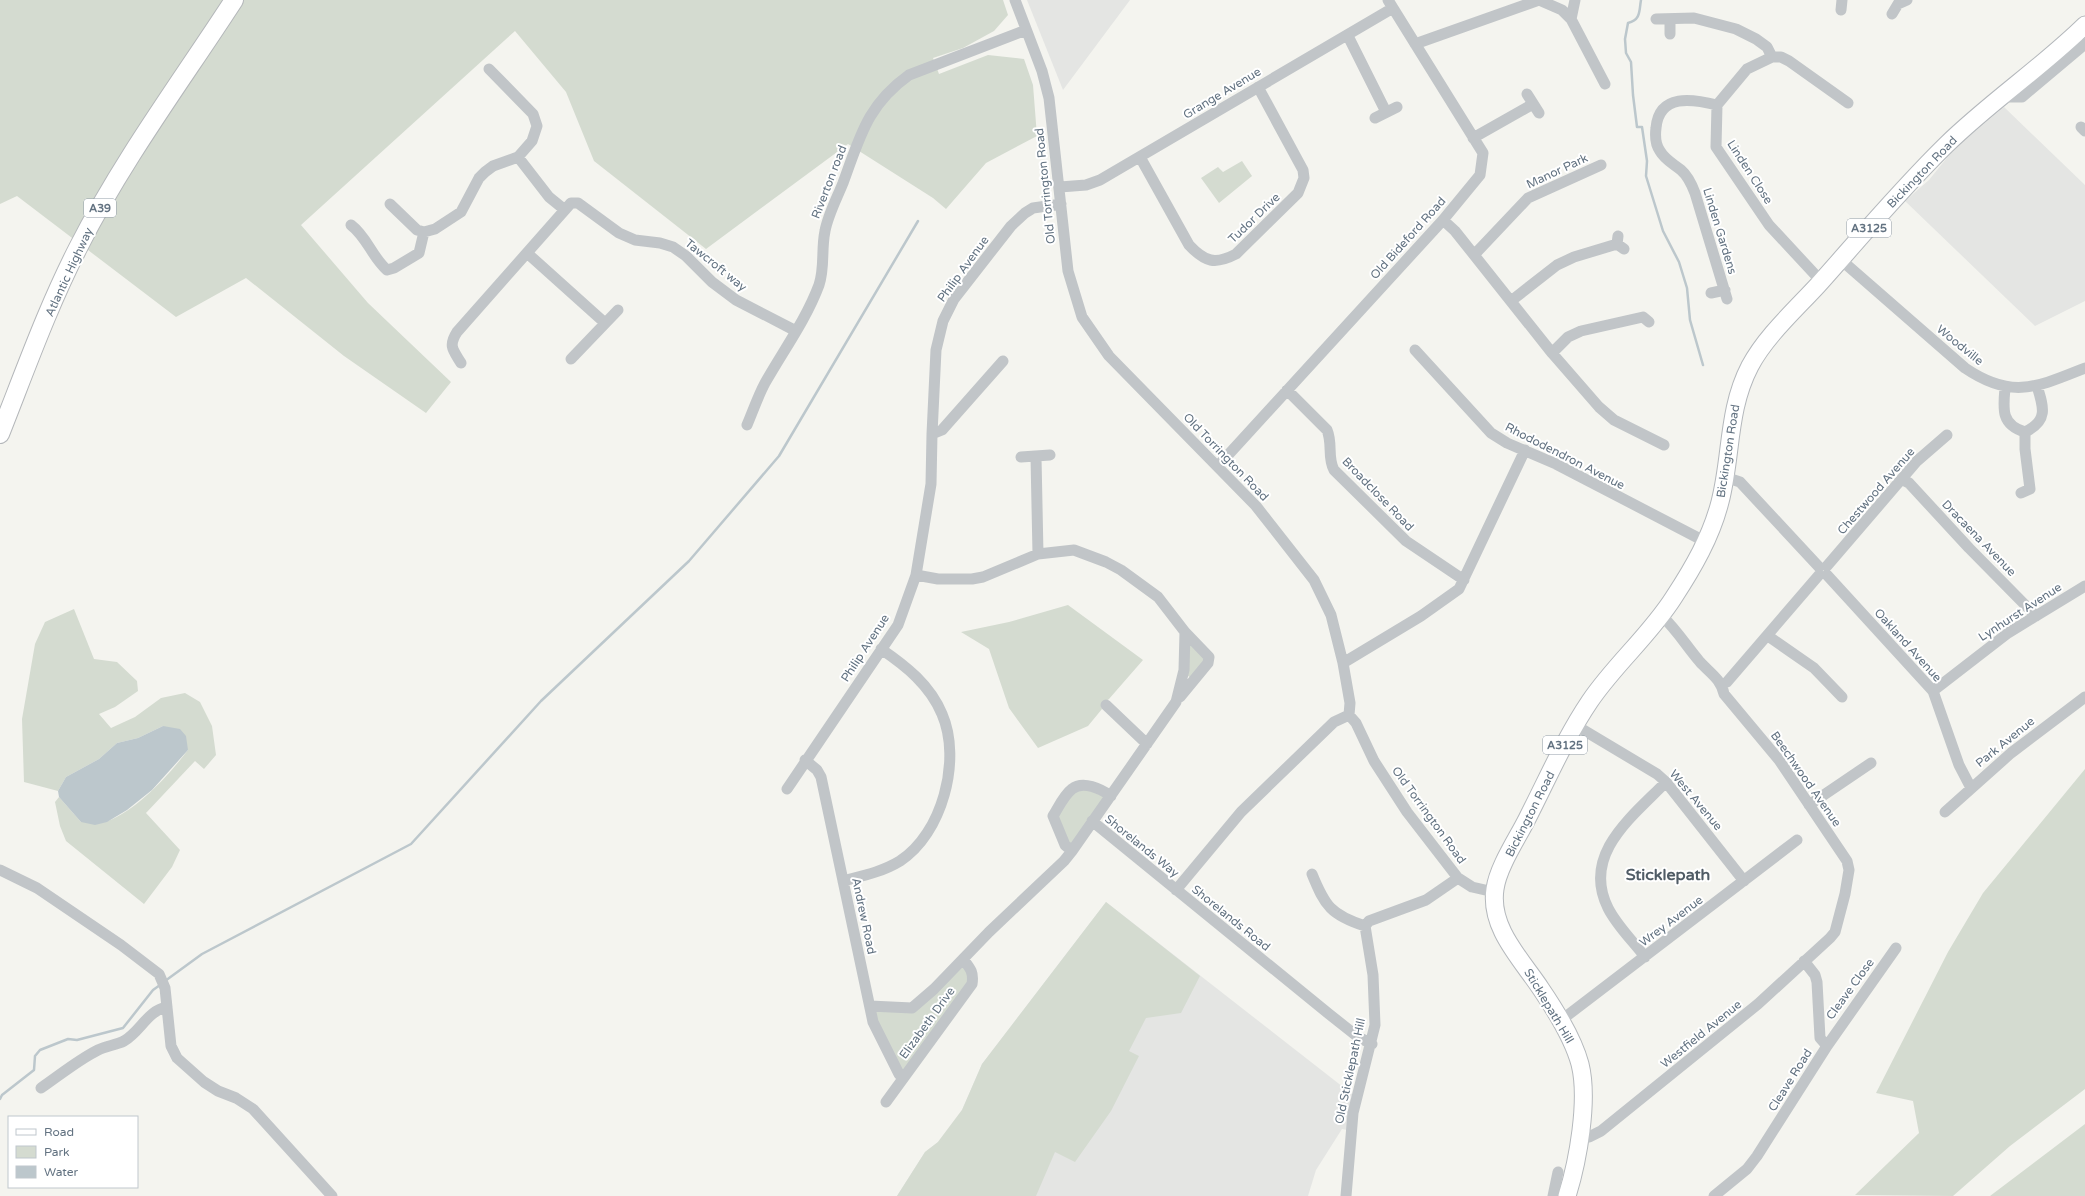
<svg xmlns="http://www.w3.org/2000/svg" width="2085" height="1196" font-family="'Varela Round',sans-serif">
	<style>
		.built { fill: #e4e5e3 }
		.green { fill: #d4dbd0 }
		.water { fill: #bcc7cc }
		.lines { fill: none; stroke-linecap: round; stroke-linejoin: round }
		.stream { stroke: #bcc7cc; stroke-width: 2.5 }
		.primary-casing { stroke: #b4b8bc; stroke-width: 19 }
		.trunk-casing { stroke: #b4b7ba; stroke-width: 20 }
		.minor { stroke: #c1c5c8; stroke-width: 11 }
		.primary { stroke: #fff; stroke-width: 17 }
		.trunk { stroke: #fff; stroke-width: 18 }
		.labels { text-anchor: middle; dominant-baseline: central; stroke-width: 4; stroke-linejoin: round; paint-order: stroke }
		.shield { fill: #fff; stroke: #919ca7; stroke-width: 1 }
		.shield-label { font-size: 11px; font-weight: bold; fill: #627281 }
		.street-label { font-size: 12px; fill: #627281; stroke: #fff }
		.district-label { font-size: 16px; font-weight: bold; fill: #505c66; stroke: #fff }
	</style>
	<rect width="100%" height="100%" fill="#f4f4ef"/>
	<path class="built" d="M1027,0H1130L1063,90Z
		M2004,107L2085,185V301L2035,326L1905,201L1929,180L1954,149Z
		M1106,902L1352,1094L1347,1130L1342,1129L1316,1170L1308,1196H897L925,1152L938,1142L962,1110L982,1064Z"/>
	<path class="green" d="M0,0H1003L1008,15L994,31L963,48L933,58L939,74L988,55L1024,59L1033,85L1037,136L986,163L946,209L933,198L848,144L706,249L594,161L566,92L515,31L301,225L368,303L451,382L426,413L344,356L246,278L176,317L17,196L0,204Z
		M1242,161L1252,176L1219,203L1201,178L1218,167L1223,172Z
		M1068,605L1143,660L1109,699L1101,705L1102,709L1088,726L1038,748L1009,708L989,649L961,632L1009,622Z
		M74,609L94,659L117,662L137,681L138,691L115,707L99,714L111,728L135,717L161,698L185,693L200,702L212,726L216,755L204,769L195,761L146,813L180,850L172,867L144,904L66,841L60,826L55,802L59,797L81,822C89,822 101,824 108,821C138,809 169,775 188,750L163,726L138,738L117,743L99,759L66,777L58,791L24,782L22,719L35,644L45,622Z
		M1192,645L1205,658L1192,679L1187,675L1189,646Z
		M2085,769V1089L2010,1146L1953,1196L1855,1195L1919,1133L1913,1101L1876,1093L1948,952L1983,893Z
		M1080,789L1095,790L1107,797L1072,845L1067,842L1056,817L1073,793Z
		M1106,902L1200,976L1181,1013L1146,1018L1129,1051L1139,1056L1111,1111L1075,1162L1055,1152L1036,1196H897L925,1152L938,1142L962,1110L982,1064Z
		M963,965L969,972V981L903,1072L875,1020V1011L910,1012Z
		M2085,1124V1196H1990Z"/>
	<path class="water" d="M163,726L180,729L186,736L188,750L152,790L127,810L107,822L95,825L81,822L59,797L58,791L66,777L99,759L117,743L138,738Z"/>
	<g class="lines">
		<path class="stream" d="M1641,0C1639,11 1641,20 1628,23L1625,39L1626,53L1631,62L1633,95L1637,127H1642L1647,161L1646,176L1663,231L1679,262L1687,288L1690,320L1703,365
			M165,981L202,954L411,844L541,701L689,561L779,456L918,221
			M0,1099L2,1095L34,1070L35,1056L40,1050L68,1039L77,1040L123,1028L153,990L160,985"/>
		<defs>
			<path id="primary" d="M1567,1196C1578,1161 1589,1100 1580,1064C1573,1038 1556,1011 1541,989C1522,960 1489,928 1495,889C1498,867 1517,839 1527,819C1547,780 1565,738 1590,701C1615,664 1650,635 1674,597C1693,568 1711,537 1720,502C1732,456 1727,410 1750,366C1766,336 1795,310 1818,285C1860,238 1901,189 1946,145C1990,102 2041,68 2085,25"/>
			<path id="trunk" d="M0,434C25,371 48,306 79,246C122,161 182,80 234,0"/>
		</defs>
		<use href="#primary" class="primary-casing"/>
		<use href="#trunk" class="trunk-casing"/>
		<path class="minor" d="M1015,0L1042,71L1049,98L1068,271L1082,317L1109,356L1256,506L1314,580L1331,615L1343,663L1350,703L1349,715L1356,723L1374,761L1407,812L1458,878L1472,887L1494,892
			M1539,0L1562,10L1571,19L1605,84
			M1841,10L1842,0
			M1892,14L1898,4L1907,0
			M1571,19L1575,0
			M1656,19L1694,18L1736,29L1756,39L1767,47L1772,57H1781L1789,61L1848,103
			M1670,19V34
			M1348,36L1386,112
			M1415,44L1539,0
			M1772,57L1747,69L1717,105L1716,147L1769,225L1821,281
			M1527,94L1539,113
			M2002,97H2022L2085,44
			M1717,105C1693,99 1659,93 1656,128C1655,136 1655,144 1660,151C1665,160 1674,164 1681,170C1688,176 1692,185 1695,193L1727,299
			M1375,118L1397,107
			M2081,127L2085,131
			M1473,138L1533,104
			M518,157L549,197L565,210
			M1140,157L1189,245C1205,262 1215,265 1236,254L1298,193L1304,178L1303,170L1258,87
			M1060,187L1086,185L1100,180L1393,8
			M390,204L417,230L424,232L435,229L461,212L479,178L485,172L493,166L518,157L532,141L537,126L533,114L489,69
			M1443,220L1455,231L1552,353L1599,407L1614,420L1664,445
			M351,225C367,237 372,257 387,270L394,268L419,253L424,232
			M1618,236L1617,244L1624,249
			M527,253L605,323
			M1474,255L1528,198L1601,165
			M1840,259L1965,368C2012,400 2037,387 2085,368
			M1711,293L1725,290
			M1511,301L1557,265L1574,257L1617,244
			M1415,350L1491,433L1507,443L1556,464L1706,542
			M1552,353L1568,337L1581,331L1643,317L1649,322
			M571,359L618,310
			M461,363C453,350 448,346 457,332L571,203H578L619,233L635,240L660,243L673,247L686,256L712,282L736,300L796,331
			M2005,388C2003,409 2001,425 2025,432C2048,421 2044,408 2037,386
			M1287,390L1327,430C1333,444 1327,457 1334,470L1406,541L1464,580
			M747,425C753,411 758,396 765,383C783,351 806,320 819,285C825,267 821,250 825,231C828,215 837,198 843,183C860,137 867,105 909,75L1026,30
			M932,434L942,430L1003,361
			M1021,457L1050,455
			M1036,457L1038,554
			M1218,466L1443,220L1480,175L1483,153L1388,0
			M1725,477L1740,482L1819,567
			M1903,480L1909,483L1969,548L2036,616
			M2021,493L2030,489L2025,449V432
			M1827,566L1917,461L1947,435
			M916,575L938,579H972L983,577L1038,554L1074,550L1106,562L1121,570L1158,597L1185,632L1209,657L1208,663L1180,697
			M1827,575L1933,691L1959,765L1971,788
			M1768,636L1814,668L1842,697
			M1343,663L1421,616L1459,589L1525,450
			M1722,684L1727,682L1819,575
			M1933,691L2008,633L2085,586
			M1106,705L1147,744
			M1575,725L1657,774L1666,782L1744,881
			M805,760L817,770L821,777L873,1022L899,1074L903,1078
			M787,789L898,625L916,575L931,484L932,434L936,350L943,321L954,299L1011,226L1025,213L1033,208L1061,204
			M1809,805L1871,763
			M1945,812L2011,753L2085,697
			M1092,821L1329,1014L1358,1037L1372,1044
			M1072,851L1065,845L1053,816C1058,808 1064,795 1072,789C1083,780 1101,789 1111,796
			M0,870L37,888L121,945L159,974L165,988L171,1046L177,1058L204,1082L218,1091L236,1098L253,1109L332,1196
			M1312,874C1325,906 1331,915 1365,926
			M843,881C862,876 882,872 900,861C942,834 962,760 942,714C930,685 906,666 881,649
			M1176,890L1241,812L1334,722L1349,715
			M1645,957C1633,941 1617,926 1608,908C1581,854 1633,816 1666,782
			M870,1006L912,1008L934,989L989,932L1064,861L1072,851L1176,702L1184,670L1185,632
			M1560,1021L1797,840
			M1827,1046L1896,948
			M41,1088C60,1075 78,1060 98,1050C106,1046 116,1045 124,1041C141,1031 147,1011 167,1007
			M886,1102L972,984C974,972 970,968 963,959
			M1580,1138L1589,1137L1601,1131L1758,1004L1830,938L1835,932L1845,894L1849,870L1847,861L1779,760L1724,694C1721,679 1710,673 1700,662C1687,647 1677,630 1662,616
			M1346,1196L1353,1113L1375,1025L1373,975L1365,926L1369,921L1426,900L1458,878
			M1553,1196L1558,1172
			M1714,1196L1747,1169L1757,1156L1827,1046L1820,1038L1817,982L1815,975L1804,961"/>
		<use href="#primary" class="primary"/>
		<use href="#trunk" class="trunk"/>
	</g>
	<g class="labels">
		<g class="shield">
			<rect x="84" y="199" width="32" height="18" rx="3"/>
			<rect x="1847" y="219" width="44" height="18" rx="3"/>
			<rect x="1543" y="736" width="44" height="18" rx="3"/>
		</g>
		<g class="shield-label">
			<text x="100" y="208">A39</text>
			<text x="1869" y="228">A3125</text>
			<text x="1565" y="745">A3125</text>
		</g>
		<g class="street-label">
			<text transform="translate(1222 93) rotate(-31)">Grange Avenue</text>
			<text transform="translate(1557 171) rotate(-25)">Manor Park</text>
			<text transform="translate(1750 172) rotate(57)">Linden Close</text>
			<text transform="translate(1922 172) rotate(-46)">Bickington Road</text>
			<text transform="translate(829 182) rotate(-69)">Riverton road</text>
			<text transform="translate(1045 186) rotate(-96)">Old Torrington Road</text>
			<text transform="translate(1254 218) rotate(-44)">Tudor Drive</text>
			<text transform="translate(1720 231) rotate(73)">Linden Gardens</text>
			<text transform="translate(1408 238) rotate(-48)">Old Bideford Road</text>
			<text transform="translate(716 265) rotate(39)">Tawcroft way</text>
			<text transform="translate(963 269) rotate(-54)">Philip Avenue</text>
			<text transform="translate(69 272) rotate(-65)">Atlantic Highway</text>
			<text transform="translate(1960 345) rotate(39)">Woodville</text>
			<text transform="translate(1728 451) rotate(-81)">Bickington Road</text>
			<text transform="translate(1565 456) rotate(27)">Rhododendron Avenue</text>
			<text transform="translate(1226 457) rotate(46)">Old Torrington Road</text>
			<text transform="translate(1876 491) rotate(-49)">Chestwood Avenue</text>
			<text transform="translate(1378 494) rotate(46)">Broadclose Road</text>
			<text transform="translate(1979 538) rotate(46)">Dracaena Avenue</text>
			<text transform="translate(2020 612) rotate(-33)">Lynhurst Avenue</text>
			<text transform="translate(1908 645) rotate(48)">Oakland Avenue</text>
			<text transform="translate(865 648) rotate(-57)">Philip Avenue</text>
			<text transform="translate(2005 742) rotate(-39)">Park Avenue</text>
			<text transform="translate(1806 779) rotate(55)">Beechwood Avenue</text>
			<text transform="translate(1696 800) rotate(50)">West Avenue</text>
			<text transform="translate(1530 814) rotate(-63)">Bickington Road</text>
			<text transform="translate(1429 815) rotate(54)">Old Torrington Road</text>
			<text transform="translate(1142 846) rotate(39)">Shorelands Way</text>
			<text transform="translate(864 916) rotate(78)">Andrew Road</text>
			<text transform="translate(1231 918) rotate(39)">Shorelands Road</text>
			<text transform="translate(1671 921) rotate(-37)">Wrey Avenue</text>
			<text transform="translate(1850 989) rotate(-54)">Cleave Close</text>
			<text transform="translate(1549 1006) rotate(59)">Sticklepath Hill</text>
			<text transform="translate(927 1023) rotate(-54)">Elizabeth Drive</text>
			<text transform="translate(1701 1034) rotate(-39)">Westfield Avenue</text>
			<text transform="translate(1350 1071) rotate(-78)">Old Sticklepath Hill</text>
			<text transform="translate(1790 1080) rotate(-58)">Cleave Road</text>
		</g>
		<g class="district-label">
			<text x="1668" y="875">Sticklepath</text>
		</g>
	</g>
	<rect x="8" y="1116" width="130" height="72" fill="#ffffff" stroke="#c0c7cd"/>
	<rect x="16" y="1129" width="20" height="6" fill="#ffffff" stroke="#c0c7cd"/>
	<text x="44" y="1136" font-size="12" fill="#627281">Road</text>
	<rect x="16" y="1146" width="20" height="12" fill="#d4dbd0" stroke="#c0c7cd"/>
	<text x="44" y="1156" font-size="12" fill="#627281">Park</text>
	<rect x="16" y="1166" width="20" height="12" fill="#bcc7cc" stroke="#c0c7cd"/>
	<text x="44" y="1176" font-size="12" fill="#627281">Water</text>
</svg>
